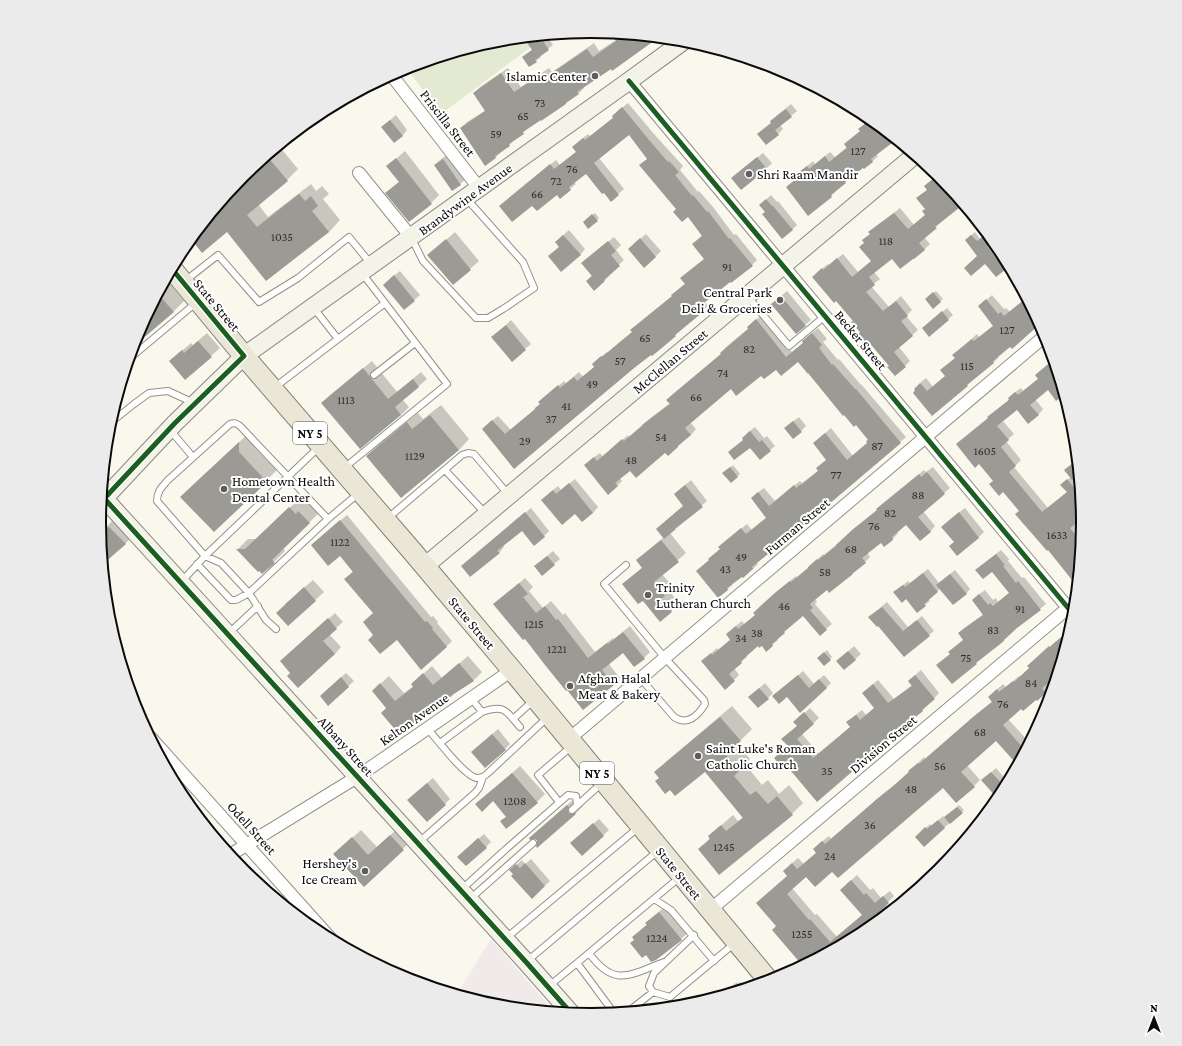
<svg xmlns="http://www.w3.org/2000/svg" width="1182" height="1046" font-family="'Crimson Pro',serif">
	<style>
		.industrial { fill: #f1eaeb }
		.cemetery { fill: #e3ead1 }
		.shadow { fill: #0003 }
		.building { fill: #9c9a94 }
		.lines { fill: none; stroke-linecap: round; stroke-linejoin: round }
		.lane-casing { stroke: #92918c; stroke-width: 8 }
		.street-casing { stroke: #92918c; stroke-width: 14 }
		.secondary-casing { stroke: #898883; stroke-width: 19 }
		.primary-casing { stroke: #7f7e7a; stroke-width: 22 }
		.lane { stroke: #fefefc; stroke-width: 6 }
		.street { stroke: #fefefc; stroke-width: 12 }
		.secondary { stroke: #f4f3e7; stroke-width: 17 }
		.primary { stroke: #ebe7d6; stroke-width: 20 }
		.cycleway-casing { stroke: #fff; stroke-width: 8 }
		.cycleway { stroke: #1b5e20; stroke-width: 5 }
		.poi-dot { fill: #5e5d59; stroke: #fff; stroke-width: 1.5 }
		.labels { text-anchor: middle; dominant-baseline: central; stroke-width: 4; stroke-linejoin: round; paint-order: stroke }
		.number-label { font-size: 12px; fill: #2e2e2c }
		.shield { fill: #fff; stroke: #545454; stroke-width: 1 }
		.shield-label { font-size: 13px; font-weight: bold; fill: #0a0a0a }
		.poi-label { font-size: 14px; fill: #0a0a0a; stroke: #fff; text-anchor: start }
		.street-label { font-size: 14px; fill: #0a0a0a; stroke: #fff }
		.rim { fill: none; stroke: #0a0a0a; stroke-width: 2 }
	</style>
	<rect width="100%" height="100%" fill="#faf8ed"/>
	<path class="industrial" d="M491,939L554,1011L495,1005L457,994Z"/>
	<path class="cemetery" d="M547,35L441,114L407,69L384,85L381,80L403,68L495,40Z"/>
	<path class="shadow" d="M612,33L655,37L652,41L584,87V88L578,94L529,127L496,157L485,164L461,128L467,122L486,110L474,93L480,87L508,68L521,87L549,68L552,72L594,43L599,51L616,40Z
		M543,36L546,39L548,38L553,45L540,55L541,57L536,61L530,66L523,57L533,49L525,37Z
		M628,103L654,134L683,166L680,170L698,192L699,191L713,207L734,235L736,234L757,260L752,265L704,302L708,306L663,346L651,354L515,467L488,424L498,416L511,430L536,409L545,397L564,381L566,383L579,372L583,377L595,367L598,359L607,352L608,353L633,332L673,296L672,295L686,283L705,259L698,239L703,235L688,216L677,209L648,158L629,134L599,158L624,189L611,200L586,172L574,182L576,184L560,197L557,194L533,204L506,201L556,160L560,165L577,151L573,147L578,142L588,134L590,136L614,117L618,111Z
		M791,104L797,111L780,125L783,129L778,134H758L772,122L776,116Z
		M862,113L895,139L876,154L878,156L873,161L864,168L863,167L851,177L836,190V191L831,196L787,187L802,174L800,172L813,161L815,164L830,152L835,157L847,147L869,121Z
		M396,115L407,130L402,136L382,127Z
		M279,146L298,169L287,180L258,204L268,217L311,184L316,191L322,186L329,194L323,199L340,220L329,232L267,280L227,230L202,251L191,238L243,175Z
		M405,151L439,195L431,203L386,193L400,181L388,166Z
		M763,153L772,163L766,169L738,173Z
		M448,154L466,179L460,184L435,165L440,160Z
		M938,174L962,203L924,237L930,244L924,250L892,257L874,272L880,279L871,286L889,307L901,296L912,310L906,316L918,330L899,347L910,361L905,366H890L861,332L819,271L828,264L829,265L843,254L858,272L872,261L865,242L871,233L870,232L875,227L900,208L914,225L926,215V208L918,198L928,189L925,186Z
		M771,195L777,202L778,201L797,225L792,230L766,212L760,205Z
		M595,213L599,218L597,220H586Z
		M569,230L585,249L580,255L560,247L561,237Z
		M455,232L479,261L470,269L429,255Z
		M975,232L980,239L990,243L1007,266L1004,269L979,256L969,237Z
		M646,234L661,251L655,257L635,243Z
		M614,237L621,245L616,250L624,260L609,274L610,275L604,281H587L592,275L588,258Z
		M400,271L420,295L404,309L390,279Z
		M166,279L184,301L173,312L133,345L137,335Z
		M787,291L811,320L796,333L772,304Z
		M936,291L943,299L933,307L928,297Z
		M992,295L1004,309L1006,308L1010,312L1022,302L1021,301L1025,297L1040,323L998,356L999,357L994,362L932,415L920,383L926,378L933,387L946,376L941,370L956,357L959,350L977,334L979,337L982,335L994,325L985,301Z
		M947,308L953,315L929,335L928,324Z
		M762,315L792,352L804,342L808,336L818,328L827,339L823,342L838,360L839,359L861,385V384L906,437L794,532L784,537L772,547L773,548L768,553L756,562L758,564L753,569L732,583L733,584L728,589L718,597L710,560L721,549L725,542L747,524L752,530L767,517L757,493L764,488L775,501L800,481L802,483L819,470L827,459L814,443L831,428L853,456L869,443V439L856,423L798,361L776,368L731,388L690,422L696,429L691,435L666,452L630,470L620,478L622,481L617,486L590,460L600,453L603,457L628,435L629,437L649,419L670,403L667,400L673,394L722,353H721L726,347L749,328L753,322Z
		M511,320L531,344L512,360L493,337Z
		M207,333L220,348L211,356L170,361L191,343L193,345Z
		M1053,360L1064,394L1048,389L1035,399L1043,409L1038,415L1017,408L1002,420L1014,434L1006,441L1021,460L1014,467L1048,508L1068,492L1067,480L1071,477L1077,460L1078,473L1075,476L1079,481L1083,523L1078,574L994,481L989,418L994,412L1010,399L1014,393L1021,388L1023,391L1039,378L1036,375Z
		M372,361L397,392L421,372L427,379L403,400L409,407L401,415L322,403L330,395Z
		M441,405L469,439L459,450L401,497L367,456L377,446L418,413L423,419Z
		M799,417L806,426L801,431L791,423Z
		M755,427L764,438L767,436L775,446L770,450L744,439L747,433Z
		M250,432V441L277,470L214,531L193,485Z
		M733,465L740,474L731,482L726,471Z
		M933,467L950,488L923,511L935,526L930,532L906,524L897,532L898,533L893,539L884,546L881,541L867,552L870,557L865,562L827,588L815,599L817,602L815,604L832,624L820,634L803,614L777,638L778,640L766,650L762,645H758L746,655L747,657L734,668L739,675L734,680L708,656L717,648L718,650L731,639L732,629L742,621L744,624L756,615L759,607L782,587L796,576L797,578L823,554L824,555L878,510L883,504L924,470L926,472Z
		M575,479L598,507L593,513H575L548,494L558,486L561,490Z
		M691,480L707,501L670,533L686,553L662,574L673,587L669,591L679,603L671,612L643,599L623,584L643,567L637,560L664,537L657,529L684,505L680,489Z
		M301,497L308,503L310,501L321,511L283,548L285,551L274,562L238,549L248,539H257Z
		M531,508L549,531L544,536L522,529L502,545L504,547L499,553L462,566Z
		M965,508L984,532L978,538L955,542L948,521Z
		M347,515L431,617L433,616L438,622L437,623L452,641L446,647L374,635V613L346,579L353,571L340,555L312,545Z
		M118,520L134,535L125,544L103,560L100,534L112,521Z
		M1001,550L1009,559L1008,561L1022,578L1024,577L1046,604L1017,627L951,654L964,640L959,633L964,628L984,614L978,595L985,590L993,600L996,598L998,602L1010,592L992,571L982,565Z
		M553,551L560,559L554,564L541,561Z
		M928,569L939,583L955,570L970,589L966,594L941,588L928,599L930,601L925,605L907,598L899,588L908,581L910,583Z
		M525,578L533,587L529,591L543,608L551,601L563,615L565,613L595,652L613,638L614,639L630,626L650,652L644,658L623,652L608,663L620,678L584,708L525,638L495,604Z
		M313,580L324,592L288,625L285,604Z
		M887,602L908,627L922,616L934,631L904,656L874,613Z
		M335,613L343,622L329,634L341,647L335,654L292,673L288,655Z
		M1070,630L1059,667L1057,669L1058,670L1057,673L1048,682L1051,686L1037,699L1021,708L1008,719L1029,742L1024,749L1013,759L996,740L967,765L980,780L974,786H943L832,870L806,876L792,888L815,915L817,914L837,937L863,915L847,884L857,875L870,890L873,888L881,898L890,891L894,896L885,905L887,907L876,917L879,920L864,932L805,964L777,926L790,865L798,858L804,864L817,852L820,843L829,836L831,839L884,793L898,782L924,757L926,759L979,712L993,701L995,691L1003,684L1006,687L1019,676L1020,677L1030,668L1034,661L1056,641V642Z
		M854,646L861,654L844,669L843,656Z
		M827,650L832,657L824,664L819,658Z
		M468,656L482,672L474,680L452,694L453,695L445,703L398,732L388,708L373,691L389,676L404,693L414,686L421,676L432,666L442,678Z
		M921,670L939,693L922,711L858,763V764L853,769L817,801L789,746L788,734L798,725L800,717L810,708L819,718L802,734L819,754L851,727L848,722L853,717L862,710L866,715L875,708L869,688L878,680L894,699L912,685L914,676Z
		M803,671L814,684L824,675L831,683L826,688L778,692Z
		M346,673L354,681L328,705L326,691Z
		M765,683L773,693L768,698L755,692Z
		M732,706L752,729L737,744L750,759L745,764L762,785L768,780L779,794L789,785L803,803L792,814L719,874L699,850L710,838L709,836L733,815L738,821L743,817L705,770L660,777L656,772L667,761Z
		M498,729L510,744L505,749L478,747Z
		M520,766L545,794L537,802L502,821L507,816L493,800L477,804Z
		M996,768L1008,782L998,798L983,780Z
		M433,778L450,799L445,804L413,795Z
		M576,797L580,807L583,806L575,814L539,830Z
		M959,805L964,810L924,846L920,833L930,824L932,826L943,816L945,818Z
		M599,819L609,830L582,855L577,838Z
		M398,828L411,841L364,886L343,846L361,830L377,847Z
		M484,834L491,842L486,847L464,851Z
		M531,859L550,881L532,897L514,874L516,865L522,860L525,864Z
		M943,860L945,863L939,871L929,879L926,875Z
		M668,904L690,931L681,939L656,959L633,937L647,924L646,923L655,915Z
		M737,982L738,984L740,982L746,988L721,995Z"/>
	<path class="building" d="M610,33L658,38L612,71L611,69L577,92L579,94L566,103V104L541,121V120L523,132L524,134L509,144L510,146L495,156L496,158L485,166L460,128L485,111L473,93L501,73L514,92L543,73L546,77L587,49L593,57L616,41Z
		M537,36L541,43L543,41L549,50L535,60L537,62L529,67L522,57L532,50L524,38Z
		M622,107L649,140L668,162L669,161L679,172L675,175L692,196L693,195L707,212L708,211L729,239L730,238L753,266L731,283L730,282L699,307L703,312L675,335L676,336L663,347L652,356L651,355L634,368L514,469L482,429L492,420L505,434L535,409V408L540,404L538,402L558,385L560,388L574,377L577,381L594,367L592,364L601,356L602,357L621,341L632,332L630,330L672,296L671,295L685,284L680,278L704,259L692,244L702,236L688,217L682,222L673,212L676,209L639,165L647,159L629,135L594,163L619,195L611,202L604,193L602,194L586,174L569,187L571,190L560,199L557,195L537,211L532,206L512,222L499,206L550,164L554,169L576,152L572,147L583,138L585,140L613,118L612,116Z
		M786,109L792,117L775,130L779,135L766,145L757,134L771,123L770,121Z
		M871,119L896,140L871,159L873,162L864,169L863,168L845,182L846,183L831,195L832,197L808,216L786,187L801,175L799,172L807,166L809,169L825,156L829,162L847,148L844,144L860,131L858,129Z
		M390,120L403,136L394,143L381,127Z
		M267,156L288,181L247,215L257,227L299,194L305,201L311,196L318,206L312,211L329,232L266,281L227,232L202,253L191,239L243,175Z
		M757,157L767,169L741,190L731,178Z
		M396,158L432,204L409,222L385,193L399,182L386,166Z
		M443,159L461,185L452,191L434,165Z
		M938,175L962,203L958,207L959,208L935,227L937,228L919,243L925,250L914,259H913L900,269L892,259L869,277L875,285L866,292L883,311L896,301L908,316L901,321L913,336L894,352L906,367L895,376L887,367L889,366L867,340L865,342L858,334L860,332L851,322L853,321L836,301L834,303L812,277L822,268L823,270L837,258L852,277L871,261L859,247L864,243L862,240L870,234L868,232L894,213L908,229L925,215L922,211L925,209L916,198L927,190L924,186Z
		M766,199L772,206H773L793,230L782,239L762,214L765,212L759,205Z
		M592,214L598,221L588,229L583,222Z
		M987,233L993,241L987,246L1005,270L996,277L985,264L971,276L964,268L977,256L965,240L971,235L977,241Z
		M563,235L581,255L561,272L548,256L559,247L555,242Z
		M640,238L656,257L644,268L628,249Z
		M446,239L471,270L453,285L427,255Z
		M608,241L616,251L611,255L620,266L604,280L605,281L594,291L586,281L592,276L581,263Z
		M394,275L415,301L404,310L383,285Z
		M933,292L941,302L933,309L925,299Z
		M158,294L174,312L133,347L137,335Z
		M781,296L806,326L796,334L771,304Z
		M1026,298L1040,324L1012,349L1010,347L993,361L994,363L967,385L968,386L932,416L913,393L915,390L914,389L920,383L927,391L945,376L940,370L955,358L952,355L972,339L973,341L975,340L993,326L978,306L986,299L998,314L1001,312L1004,316Z
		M942,311L949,320L929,337L922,328Z
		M756,319L786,357L803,343L802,341L812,333L822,345L819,348L832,365L833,364L855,389H856L901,443L795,533L785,540L784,539L767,552L768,554L752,567L753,569L743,578L742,577L727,588L728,590L718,598L696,571L709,560L708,559L720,549L718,547L741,528L746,534L766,518L751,498L758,492L769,506L794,485L796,488L801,484V485L818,471L816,468L826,460L813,443L825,433L847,460L867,443L866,441L868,440L856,425L854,427L844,415L843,416L808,373V374L798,362L781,376L776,370L764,379L761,376L736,396L731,389L685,428L691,435L678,446V447L668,456L665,453L636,478L630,471L615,483L618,486L608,495L584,465L594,457L597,461L622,439L624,441L643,425H642L670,404L666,400L721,354L720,353L748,329L747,327Z
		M506,325L526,350L512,362L491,337Z
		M198,341L212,357L185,380L169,361L182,350L184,353Z
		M1053,360L1064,395L1056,401L1048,390L1030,405L1039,415L1028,424L1017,410L997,426L1009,440L1001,447L1016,466L1009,472L1042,512L1067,492L1060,485L1067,479L1080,495L1082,514L1076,519L1078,522L1070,528L1081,542L1078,575L1072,580L1048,550L1047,551L1015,514L1019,511L1003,492L999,496L989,484L993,481L979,464L975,468L956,444L988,418L987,417L1009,400L1008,398L1015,392L1018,395L1038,379L1035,375Z
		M363,368L388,399L413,379L419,387L395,407L401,415L360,449L321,403Z
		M430,415L459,450L401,498L366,456L407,422L412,429Z
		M793,421L802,432L793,439L784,428Z
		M750,431L759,442L762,440L771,451L760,460L750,448L734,460L728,452L743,440L742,438Z
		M239,442V452L267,482L214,532L180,497Z
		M1077,460L1078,475L1072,480L1064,470Z
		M730,467L738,477L731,483L722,473Z
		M927,472L945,494L918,517L931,532L920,541L906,525L892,537L893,540L884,547L881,543L862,558L866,563L852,574H853L829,593L827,590L810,604L813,608L810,610L827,630L820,636L803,616L784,632L785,633L772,644L773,646L766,652L762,646L759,648L758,646L741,661L742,663L729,674L735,681L725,690L701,661L711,653L712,655L730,640L726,634L736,626L738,629L755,615L753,613L776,592L790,581L791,582L808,568V567L817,559L818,560L836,546V545L852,530L877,510L876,509L919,474L921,477Z
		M569,483L593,513L582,522L575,514L562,525L541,500L553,490L556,494Z
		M685,485L703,507L675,529H676L664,539L656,529L683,506L674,494Z
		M289,507L296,514L298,511L310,523L272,560L275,563L262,574L259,571L258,572L236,549H245Z
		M525,512L545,537L534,546L522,531L497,551L500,553L470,577L461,566Z
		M959,512L979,538L957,556L949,546L954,542L941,527Z
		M340,520L425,622L427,621L433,628L432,629L447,647L421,670L397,640L380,654L368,640L373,635L363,622L373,613L344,579L353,572L340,556L328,566L311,545Z
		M109,527L126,544L103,564L100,532L103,529Z
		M661,540L679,562L654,582L665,596L661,599L672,612L660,622L643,601L638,604L622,584L642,568L636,560Z
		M996,554L1005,565L1003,566L1016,583L1018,581L1041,610L1017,628L1004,640V641L976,663L977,664L952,684L936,665L950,654L948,652L963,640L958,633L983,615L972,600L979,594L988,605L990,603L993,606L1009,593L992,572L983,579L975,570Z
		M547,556L555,565L542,576L534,566Z
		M923,573L938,592L924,604L926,606L917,613L906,599L902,603L893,592L903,585L905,587Z
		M950,574L967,594L953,605L936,585Z
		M519,583L528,594L523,597L536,613L545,606L556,620L558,619L588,658L607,643L608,644L623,632L645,659L634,667L623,653L602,670L614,685L583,710L567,690L566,691L545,665L525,639L523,640L493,604Z
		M304,587L316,601L288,626L276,613Z
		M882,607L903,631L917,620L930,636L904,657L878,626L877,627L868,617Z
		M328,618L337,629L323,641L335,654L298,688L287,676L290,673L280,661Z
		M1070,629L1058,669L1051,675L1054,678L1042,688L1046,693L1037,701L1036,700L1023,711L1021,709L1003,725L1024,749L1013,760L996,741L961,772L975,787L956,803L943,788L838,878L832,872L815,887L806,877L787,894L809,920L810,919L830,942L862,915L840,890L851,880L864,895L866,893L875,903L883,896L889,903L880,911L882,913L870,923L873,925L864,932L802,965L772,930L776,926L756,903L787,876L783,871L792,863L797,869L816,853L813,849L822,841L825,844L877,799L891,788L909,772L908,771L918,763L919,764L973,717L992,702L988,697L997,689L999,692L1013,681L1014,682L1029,668L1027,666L1049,646L1050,647Z
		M848,651L856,660L844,670L836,661Z
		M824,652L831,660L824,666L817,658Z
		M459,663L474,681L443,701L445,704L398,733L381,713L386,708L372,691L380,683L395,701L413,687L411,684L423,673L433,685Z
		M798,675L809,688L819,679L827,688L800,713L787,697L779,704L772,696Z
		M915,675L935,699L922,710L923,711L895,734L853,768L854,770L817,802L786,765L782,768L774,758L788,746L781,739L797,726L793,722L804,712L814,724L797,739L813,758L850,727L846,722L856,715L860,720L874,708L862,693L873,684L888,703L912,686L908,681Z
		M341,677L349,687L328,706L320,696Z
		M759,688L769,699L758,708L748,697Z
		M720,717L741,741L725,754L739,771L734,776L750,795L756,791L768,804L777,796L793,815L719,875L698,849L710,839L708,836L721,825L726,831L743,818L705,772L675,796L670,790L665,794L655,781L659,778L654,772Z
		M492,734L506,750L485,768L471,752Z
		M991,772L1005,787L998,799L981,780Z
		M512,773L538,803L506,829L500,821L506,817L493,801L482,812L475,804Z
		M427,783L446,805L427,822L407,800Z
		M567,805L569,807L568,809V813L571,814L575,813L576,814L537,848L536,846L537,844V840L534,839L530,840L529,838Z
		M957,807L963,813L950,824L944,817Z
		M938,820L945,828L924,847L915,837L925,827L927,829Z
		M593,823L604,836L582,856L570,843Z
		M390,835L404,850L364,887L333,854L352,837L368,855Z
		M478,838L487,848L466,866L457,857Z
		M525,863L545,886L532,899L511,876L513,874L509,870L516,864L520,868Z
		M659,912L682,940L656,960L651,962L646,955L642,958L630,943L634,940L632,937L647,925L645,923Z"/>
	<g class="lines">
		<defs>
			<path id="lane" d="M385,78L393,77L396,72
				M411,237L423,261L476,318H488L503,309L534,288L523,262L466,198
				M185,281L218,255L259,302L298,278L349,237L371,264
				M748,297L789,346L825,316
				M338,339L385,303
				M129,359L197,302
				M374,375L415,343
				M275,387L338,339L313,307
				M109,424L134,404L149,393L168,391L194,403
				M170,430L193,457
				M319,447L205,556L157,501C157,491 162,487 168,480L230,424C235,422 237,424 240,426L328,519L359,493
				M344,468L447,384L362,273
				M445,470L485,513
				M388,518L462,455L468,453L474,454L508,494
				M197,564L231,600H236L249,593L328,519
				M626,565L604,584L665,658L704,700L705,704C698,716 687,726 674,717L641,679
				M182,581L205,556L221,563L249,593L266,620L276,629
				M229,633L258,606
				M471,698L482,712
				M513,719L534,700
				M427,728C436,738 465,777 477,778C481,778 485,776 488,773L548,717
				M440,743L482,712C505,704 506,711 520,727
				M559,802L538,775L572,746
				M572,810L602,783
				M419,842L475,793L479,788L483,777
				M462,889L505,850L568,795L576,796L577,805
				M470,899L533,843
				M654,899L671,910L714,961
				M694,935L654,973L649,986L653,992L670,997L735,943
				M505,939L639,827
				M589,953C614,988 630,975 664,962
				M526,962L659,850
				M577,963L680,877
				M549,986L577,963L614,1013
				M629,1011L653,992"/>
			<path id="street" d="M393,77L479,188
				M629,81L1074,615
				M359,173L411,237
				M150,737L331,939
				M569,739L1046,335
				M230,855L357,777L512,670
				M710,910L1075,602"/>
			<path id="secondary" d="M102,496L526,962L571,1013
				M101,502L175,423L244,356L629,81L685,40
				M425,566L915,155"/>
			<path id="primary" d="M172,269L244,356L412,551L512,670L769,981"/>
		</defs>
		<use href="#lane" class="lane-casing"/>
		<use href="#street" class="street-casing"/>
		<use href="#secondary" class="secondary-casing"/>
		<use href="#primary" class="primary-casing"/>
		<use href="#lane" class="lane"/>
		<use href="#street" class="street"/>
		<use href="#secondary" class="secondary"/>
		<use href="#primary" class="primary"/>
		<defs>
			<path id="cycleway" d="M629,81L1074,615
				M102,496L526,962L571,1013
				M101,502L175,423L244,356L172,269"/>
		</defs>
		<use href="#cycleway" class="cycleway-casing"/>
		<use href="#cycleway" class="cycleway"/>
	</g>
	<g class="poi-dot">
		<circle cx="595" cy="76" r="4"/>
		<circle cx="749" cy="174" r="4"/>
		<circle cx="780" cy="300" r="4"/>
		<circle cx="224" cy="489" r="4"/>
		<circle cx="648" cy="595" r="4"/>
		<circle cx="570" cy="686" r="4"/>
		<circle cx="698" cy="756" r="4"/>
		<circle cx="365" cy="871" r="4"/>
	</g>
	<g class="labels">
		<g class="number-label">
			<text x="540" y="103">73</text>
			<text x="523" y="116">65</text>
			<text x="496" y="134">59</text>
			<text x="858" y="151">127</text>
			<text x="572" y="169">76</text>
			<text x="556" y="181">72</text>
			<text x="537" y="194">66</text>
			<text x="282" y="237">1035</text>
			<text x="886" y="241">118</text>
			<text x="727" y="267">91</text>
			<text x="1007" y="330">127</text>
			<text x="645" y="338">65</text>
			<text x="749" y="349">82</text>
			<text x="620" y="361">57</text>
			<text x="967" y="366">115</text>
			<text x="723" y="373">74</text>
			<text x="592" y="384">49</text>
			<text x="696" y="397">66</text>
			<text x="346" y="400">1113</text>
			<text x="566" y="406">41</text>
			<text x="551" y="419">37</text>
			<text x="661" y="437">54</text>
			<text x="525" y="441">29</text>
			<text x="877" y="446">87</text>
			<text x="985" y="451">1605</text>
			<text x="415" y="456">1129</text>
			<text x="631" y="460">48</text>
			<text x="836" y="475">77</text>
			<text x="918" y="495">88</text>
			<text x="890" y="513">82</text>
			<text x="874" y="526">76</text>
			<text x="1057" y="535">1633</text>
			<text x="340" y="542">1122</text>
			<text x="851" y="549">68</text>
			<text x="741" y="557">49</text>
			<text x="725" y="569">43</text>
			<text x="825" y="572">58</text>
			<text x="784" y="606">46</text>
			<text x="1020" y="609">91</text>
			<text x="534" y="624">1215</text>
			<text x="993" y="630">83</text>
			<text x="757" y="633">38</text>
			<text x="741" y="638">34</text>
			<text x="557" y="649">1221</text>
			<text x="966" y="658">75</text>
			<text x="1031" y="683">84</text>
			<text x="1003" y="704">76</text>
			<text x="980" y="732">68</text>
			<text x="940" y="766">56</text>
			<text x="827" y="771">35</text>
			<text x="911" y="789">48</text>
			<text x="515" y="801">1208</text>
			<text x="870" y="825">36</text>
			<text x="724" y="847">1245</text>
			<text x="830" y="856">24</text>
			<text x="802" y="934">1255</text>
			<text x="657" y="938">1224</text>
		</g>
		<g class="shield">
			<rect x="293" y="422" width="34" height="22" rx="3"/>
			<rect x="580" y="762" width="34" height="22" rx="3"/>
		</g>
		<g class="shield-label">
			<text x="310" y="433">NY 5</text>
			<text x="597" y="773">NY 5</text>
		</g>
		<g class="poi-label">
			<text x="587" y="76" text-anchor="end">Islamic Center</text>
			<text x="757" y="174">Shri Raam Mandir</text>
			<text x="772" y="292" text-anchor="end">Central Park<tspan x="772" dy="16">Deli &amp; Groceries</tspan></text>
			<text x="232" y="481">Hometown Health<tspan x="232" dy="16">Dental Center</tspan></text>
			<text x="656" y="587">Trinity<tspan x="656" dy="16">Lutheran Church</tspan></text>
			<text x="578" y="678">Afghan Halal<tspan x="578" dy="16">Meat &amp; Bakery</tspan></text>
			<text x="706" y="748">Saint Luke's Roman<tspan x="706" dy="16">Catholic Church</tspan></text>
			<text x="357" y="863" text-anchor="end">Hershey's<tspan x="357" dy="16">Ice Cream</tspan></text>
		</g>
		<g class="street-label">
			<text transform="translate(448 123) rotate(52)">Priscilla Street</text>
			<text transform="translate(465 199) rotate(-36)">Brandywine Avenue</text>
			<text transform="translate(217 305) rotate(50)">State Street</text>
			<text transform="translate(861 340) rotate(50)">Becker Street</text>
			<text transform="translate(670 361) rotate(-40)">McClellan Street</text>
			<text transform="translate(797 526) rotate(-40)">Furman Street</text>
			<text transform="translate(472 623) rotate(50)">State Street</text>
			<text transform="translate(414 719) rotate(-35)">Kelton Avenue</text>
			<text transform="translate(883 744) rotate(-40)">Division Street</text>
			<text transform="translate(346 746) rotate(48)">Albany Street</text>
			<text transform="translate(252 828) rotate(48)">Odell Street</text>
			<text transform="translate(679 873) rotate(51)">State Street</text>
		</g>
	</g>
	<path d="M0 0H1182V1046H0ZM106 523a485 485 0 1 1 970 0a485 485 0 1 1-970 0Z" fill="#ebebeb" fill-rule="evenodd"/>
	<path class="rim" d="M106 523a485 485 0 1 1 970 0a485 485 0 1 1-970 0Z"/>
	<g transform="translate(1154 1018)" stroke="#ffffff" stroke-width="3" paint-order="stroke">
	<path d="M0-3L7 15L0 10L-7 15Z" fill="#0a0a0a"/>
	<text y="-6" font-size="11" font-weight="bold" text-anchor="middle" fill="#0a0a0a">N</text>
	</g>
</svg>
